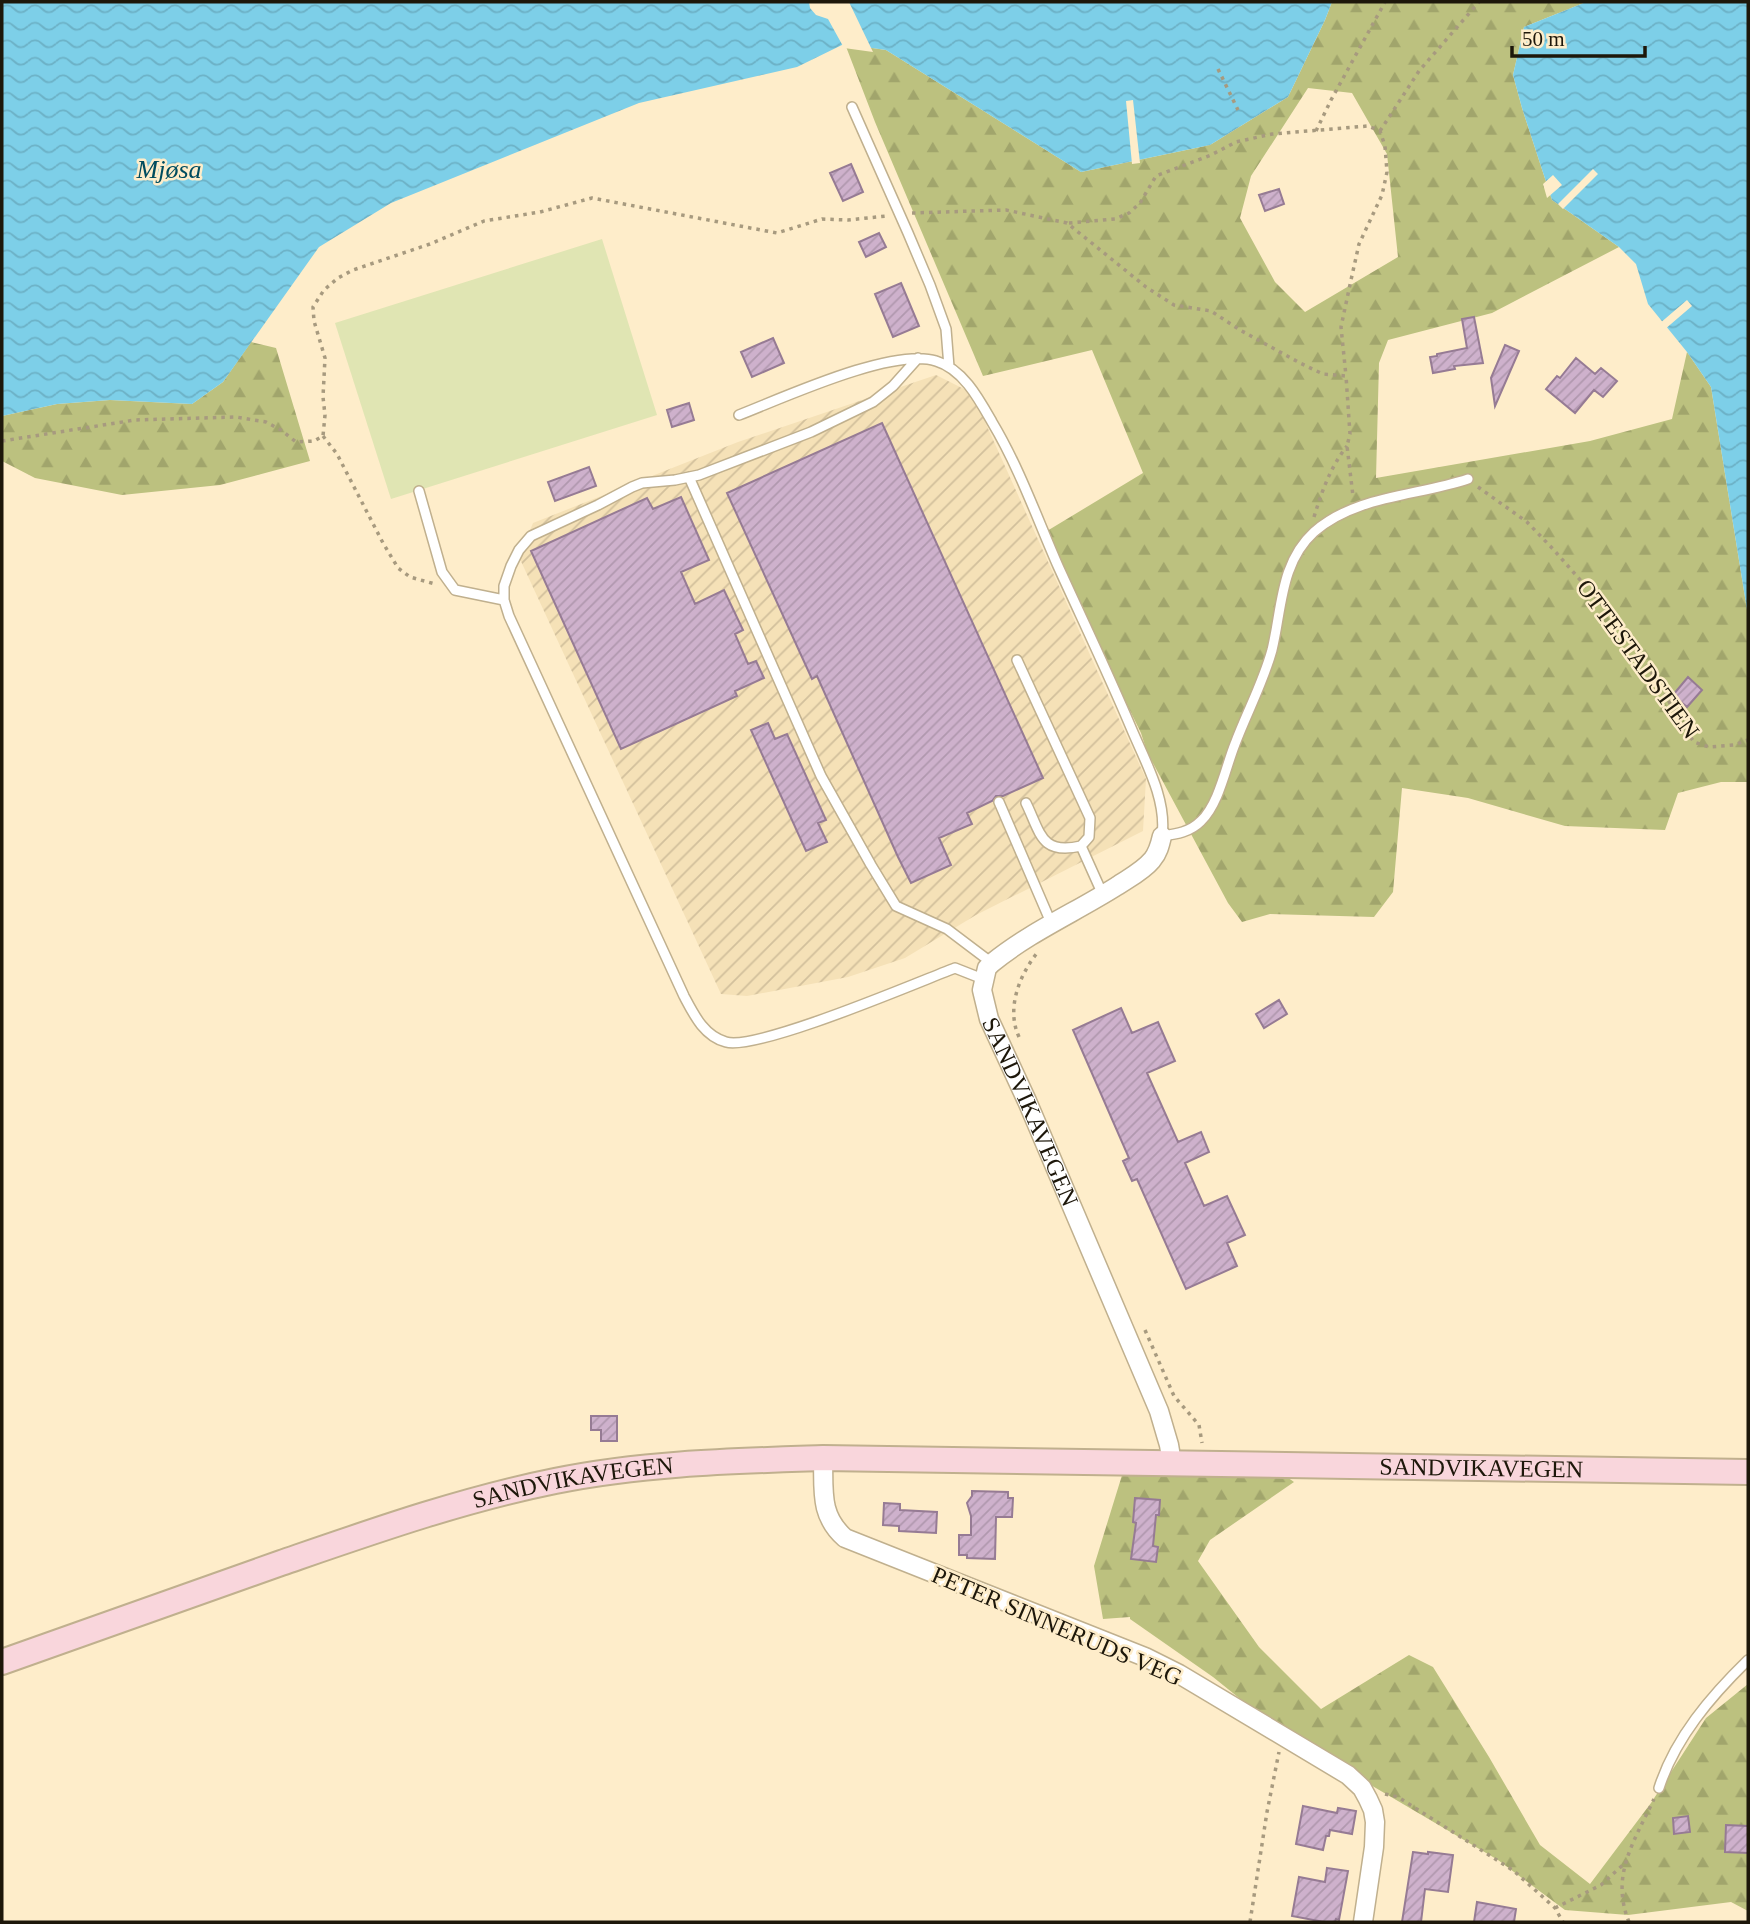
<svg xmlns="http://www.w3.org/2000/svg" width="1750" height="1924" font-family="'Times New Roman',serif">
	<style>
		.industrial { fill: url(#industrial-furrows) }
		.forest { fill: url(#forest-firs); fill-rule: evenodd }
		.pitch { fill: #e0e5b3 }
		.water { fill: url(#water-waves) }
		.pier { fill: #feedca }
		.building { fill: url(#building-hatch); stroke: #967b94; stroke-width: 2 }
		.lines { fill: none; stroke-linecap: round; stroke-linejoin: round }
		.service-casing { stroke: #c0b08e; stroke-width: 12 }
		.minor-casing { stroke: #c0b08e; stroke-width: 21 }
		.secondary-casing { stroke: #c0b08e; stroke-width: 28 }
		.path { stroke: #a79a7f; stroke-width: 3.5; stroke-dasharray: 3.5 5; stroke-linecap: butt }
		.service { stroke: #fff; stroke-width: 9 }
		.minor { stroke: #fff; stroke-width: 18 }
		.secondary { stroke: #f9d6dc; stroke-width: 24 }
		.labels { text-anchor: middle; dominant-baseline: central; stroke-width: 5; stroke-linejoin: round; paint-order: stroke }
		.street-label { font-size: 24px; fill: #1d170a; stroke: #feedca }
		.water-label { font-size: 26px; font-style: italic; fill: #004c5e; stroke: #feedca }
	</style>
	<defs>
		<pattern id="industrial-furrows" width="10" height="10" patternUnits="userSpaceOnUse" patternTransform="scale(1.75)"><rect width="10" height="10" fill="#f5e1b7"/><path d="M-1 1l2-2M0 10L10 0M9 11l2-2" fill="none" stroke="#d2c09c"/></pattern>
		<pattern id="forest-firs" width="22" height="20" patternUnits="userSpaceOnUse" patternTransform="scale(1.75)"><rect width="22" height="20" fill="#bcc17f"/><path d="M5 1l3.5 6h-7zM16 11l3.5 6h-7z" fill="#a1a56c"/></pattern>
		<pattern id="water-waves" width="16" height="10" patternUnits="userSpaceOnUse" patternTransform="scale(1.75)"><rect width="16" height="10" fill="#7dcfe8"/><path d="M0 5q4-4 8 0t8 0" fill="none" stroke="#6cb1c6"/></pattern>
		<pattern id="building-hatch" width="6" height="6" patternUnits="userSpaceOnUse" patternTransform="scale(1.75)"><rect width="6" height="6" fill="#ceb1cc"/><path d="M-1 1l2-2M0 6l6-6M5 7l2-2" fill="none" stroke="#b098ae"/></pattern>
	</defs>
	<rect width="100%" height="100%" fill="#feedca"/>
	<path class="industrial" d="M936,375L972,393L1146,779L1143,831L976,915L905,958L848,977L747,996L721,994L519,557L533,523L738,442Z"/>
	<path class="forest" d="M1332,2H1586L1524,27L1513,75L1522,108L1552,200L1619,247L1492,313L1388,340L1379,363L1376,478L1590,441L1672,419L1687,352L1711,387L1748,616V782H1721L1678,793L1665,830L1565,826L1468,798L1402,788L1393,892L1374,917L1270,914L1242,922L1228,903L1147,752L1141,733L1094,638L1047,531L1143,473L1092,350L983,376L875,122L845,44L886,50L1081,172L1210,145L1288,97L1325,20ZM1308,88L1352,93L1387,154L1398,257L1305,312L1275,282L1240,218L1251,176Z
		M251,342L276,348L310,461L220,485L122,495L35,478L2,461V416L57,404L110,400L192,404L223,382Z
		M1273,1467L1294,1482L1210,1540L1198,1561L1259,1647L1321,1709L1409,1655L1433,1667L1489,1757L1540,1845L1590,1884L1651,1803L1706,1718L1748,1684V1911L1731,1902L1628,1915L1565,1910L1498,1860L1347,1771L1295,1743L1213,1677L1130,1619V1617L1103,1619L1094,1566L1123,1472Z"/>
	<path class="pitch" d="M602,239L657,415L391,499L335,323Z"/>
	<path class="water" d="M2,2H1332L1325,20L1288,97L1210,145L1081,172L886,50L844,44L797,67L639,103L391,203L319,247L223,382L192,404L110,400L57,404L2,416Z
		M1586,2H1748V616L1711,387L1687,352L1648,304L1636,264L1619,247L1552,200L1522,108L1513,75L1524,27Z"/>
	<path class="pier" d="M809,2H849L873,52L844,48L828,19L816,15L810,8Z
		M1133,100L1140,163L1132,164L1126,101Z
		M1593,169L1598,174L1563,209L1558,204Z
		M1553,175L1562,185L1547,198L1543,184Z
		M1687,300L1692,306L1664,330L1659,324Z"/>
	<path class="building" d="M851,164L863,192L843,201L830,173Z
		M1279,189L1284,204L1265,211L1259,195Z
		M879,233L886,247L866,257L859,242Z
		M901,283L919,326L893,337L875,294Z
		M1474,317L1483,363L1454,366L1455,369L1433,373L1430,357L1437,356V354L1467,348L1462,319Z
		M773,338L784,363L752,377L741,352Z
		M1505,345L1519,351L1495,406L1491,378Z
		M1576,358L1595,374L1601,368L1617,381L1603,397L1594,390L1575,413L1546,389L1557,376L1560,378Z
		M689,403L694,420L672,427L667,410Z
		M882,423L1043,778L1003,796H996L992,801L967,813L972,824L939,838L951,865L911,883L898,857L817,676L812,679L727,493Z
		M589,467L596,486L555,501L548,482Z
		M681,497L709,560L681,572L695,604L724,590L743,630L735,634L748,664L756,661L764,678L735,691L737,696L621,749L531,551L647,498L653,509Z
		M1688,677L1702,690L1687,707L1673,695Z
		M768,723L775,739L787,734L826,820L818,823L827,842L806,851L751,730Z
		M1279,1000L1287,1014L1264,1028L1256,1014Z
		M1121,1008L1132,1033L1158,1022L1175,1061L1147,1073L1178,1142L1201,1132L1209,1152L1185,1163L1204,1206L1227,1196L1245,1235L1227,1243L1237,1266L1186,1289L1137,1179L1132,1181L1123,1161L1129,1158L1073,1030Z
		M591,1416H617V1441H601V1430H591Z
		M972,1491L1008,1492V1498H1013L1012,1517H996L995,1559L967,1558V1555H959V1535H971V1516L967,1503L972,1496Z
		M1135,1498L1160,1500L1159,1515H1156L1153,1546L1158,1547L1156,1562L1131,1559L1136,1523L1133,1522Z
		M884,1503L900,1504V1510L937,1512L936,1533L899,1531V1526L883,1525Z
		M1303,1806L1337,1813L1338,1808L1356,1811L1352,1834L1330,1830L1329,1836H1326L1323,1850L1296,1844Z
		M1688,1816L1690,1832L1674,1834L1673,1818Z
		M1726,1825L1748,1826V1853L1725,1852Z
		M1413,1852L1428,1854V1852L1453,1855L1448,1892L1425,1889L1421,1922H1402Z
		M1327,1868L1348,1871L1339,1920L1336,1919L1335,1922H1324L1292,1916L1299,1877L1325,1882Z
		M1477,1902L1516,1909L1514,1922H1474Z"/>
	<g class="lines">
		<defs>
			<path id="service" d="M852,107L908,233L930,285L946,329L949,367
				M739,415C783,398 893,347 936,361C963,369 979,399 992,422C1019,467 1037,518 1058,566C1083,621 1109,675 1132,730C1146,763 1167,800 1162,836C1177,834 1190,832 1201,821C1219,804 1226,766 1235,744C1247,712 1263,683 1272,650C1282,609 1280,563 1314,532C1356,495 1418,496 1468,479
				M689,477L821,776L871,865L896,906L947,929L992,963
				M419,491L442,572L455,590L504,600L509,616L684,996C694,1015 704,1036 726,1042C757,1051 916,983 955,968L983,979
				M504,600V586L511,566L519,550L531,536L598,505L632,487L642,483L675,480L699,475L811,432L873,402L893,386L918,358
				M1017,660L1090,818L1089,837L1081,846L1103,895
				M999,802L1052,925
				M1026,803C1041,834 1041,855 1081,846
				M1659,1788C1675,1738 1711,1696 1748,1660"/>
			<g id="minor">
				<path id="s1" d="M1162,836C1160,845 1158,853 1152,860C1143,871 1129,878 1117,886C1076,912 1030,932 992,963L987,968L982,990L989,1019L1027,1101L1159,1411L1169,1445L1172,1463"/>
				<path d="M823,1458C824,1490 819,1515 845,1538L1145,1657L1179,1674L1348,1775L1362,1788L1368,1799L1373,1810L1375,1822L1374,1847L1363,1922"/>
			</g>
			<g id="secondary">
				<path id="s2" d="M2,1662C95,1629 188,1596 281,1563C371,1532 461,1500 555,1481C643,1463 733,1461 823,1458L1748,1472"/>
			</g>
		</defs>
		<use href="#service" class="service-casing"/>
		<use href="#minor" class="minor-casing"/>
		<use href="#secondary" class="secondary-casing"/>
		<path class="path" d="M1218,69L1238,110
			M1316,131L1331,100L1385,2
			M1380,131L1419,71L1479,2
			M912,213L1006,210L1067,223L1146,287L1174,305L1211,311L1240,330L1300,363L1323,374L1346,376L1350,434L1347,446L1353,496
			M1069,223L1115,219L1129,213L1140,203L1156,176L1211,155L1236,142L1272,134L1368,126L1380,131L1385,146L1387,172L1382,195L1359,244L1351,280L1341,327L1346,376
			M323,436L337,454L383,543L398,568L410,577L435,584
			M2,441L135,420L236,417L266,422L281,430L296,442L314,441L323,436L325,415L323,397L325,358L314,321L313,307L324,290L338,278L353,270L430,244L484,221L540,212L592,198L777,233L822,219L848,220L887,216
			M1478,487L1527,522L1553,549L1611,615L1660,685L1682,725L1694,742L1709,747L1734,745L1748,740
			M1314,517C1322,491 1330,468 1347,446
			M1019,1037C1006,1009 1019,976 1037,953
			M1145,1330L1174,1396L1199,1425L1202,1443
			M1385,1794L1398,1797L1514,1871L1555,1908L1563,1922
			M1555,1908L1601,1885L1625,1863
			M1250,1922L1267,1812L1279,1752
			M1629,1922C1610,1875 1634,1842 1654,1799"/>
		<use href="#service" class="service"/>
		<use href="#minor" class="minor"/>
		<use href="#secondary" class="secondary"/>
	</g>
	<g class="labels">
		<g class="street-label">
			<text transform="translate(1638 659) rotate(54)">OTTESTADSTIEN</text>
			<text stroke="none"><textPath href="#s1" startOffset="378">SANDVIKAVEGEN</textPath></text>
			<text stroke="none"><textPath href="#s2" startOffset="1510">SANDVIKAVEGEN</textPath></text>
			<text stroke="none"><textPath href="#s2" startOffset="600">SANDVIKAVEGEN</textPath></text>
			<text transform="translate(1057 1626) rotate(23)">PETER SINNERUDS VEG</text>
		</g>
		<g class="water-label">
			<text x="169" y="169">Mjøsa</text>
		</g>
	</g>
	<rect width="1750" height="1924" fill="none" stroke="#1d170a" stroke-width="7"/>
	<path d="M1512 46v10h133v-10" fill="none" stroke="#1d170a" stroke-width="3.5"/>
	<text x="1522" y="46" font-size="21" fill="#1d170a" stroke="#feedca" stroke-width="5" paint-order="stroke">50 m</text>
</svg>
